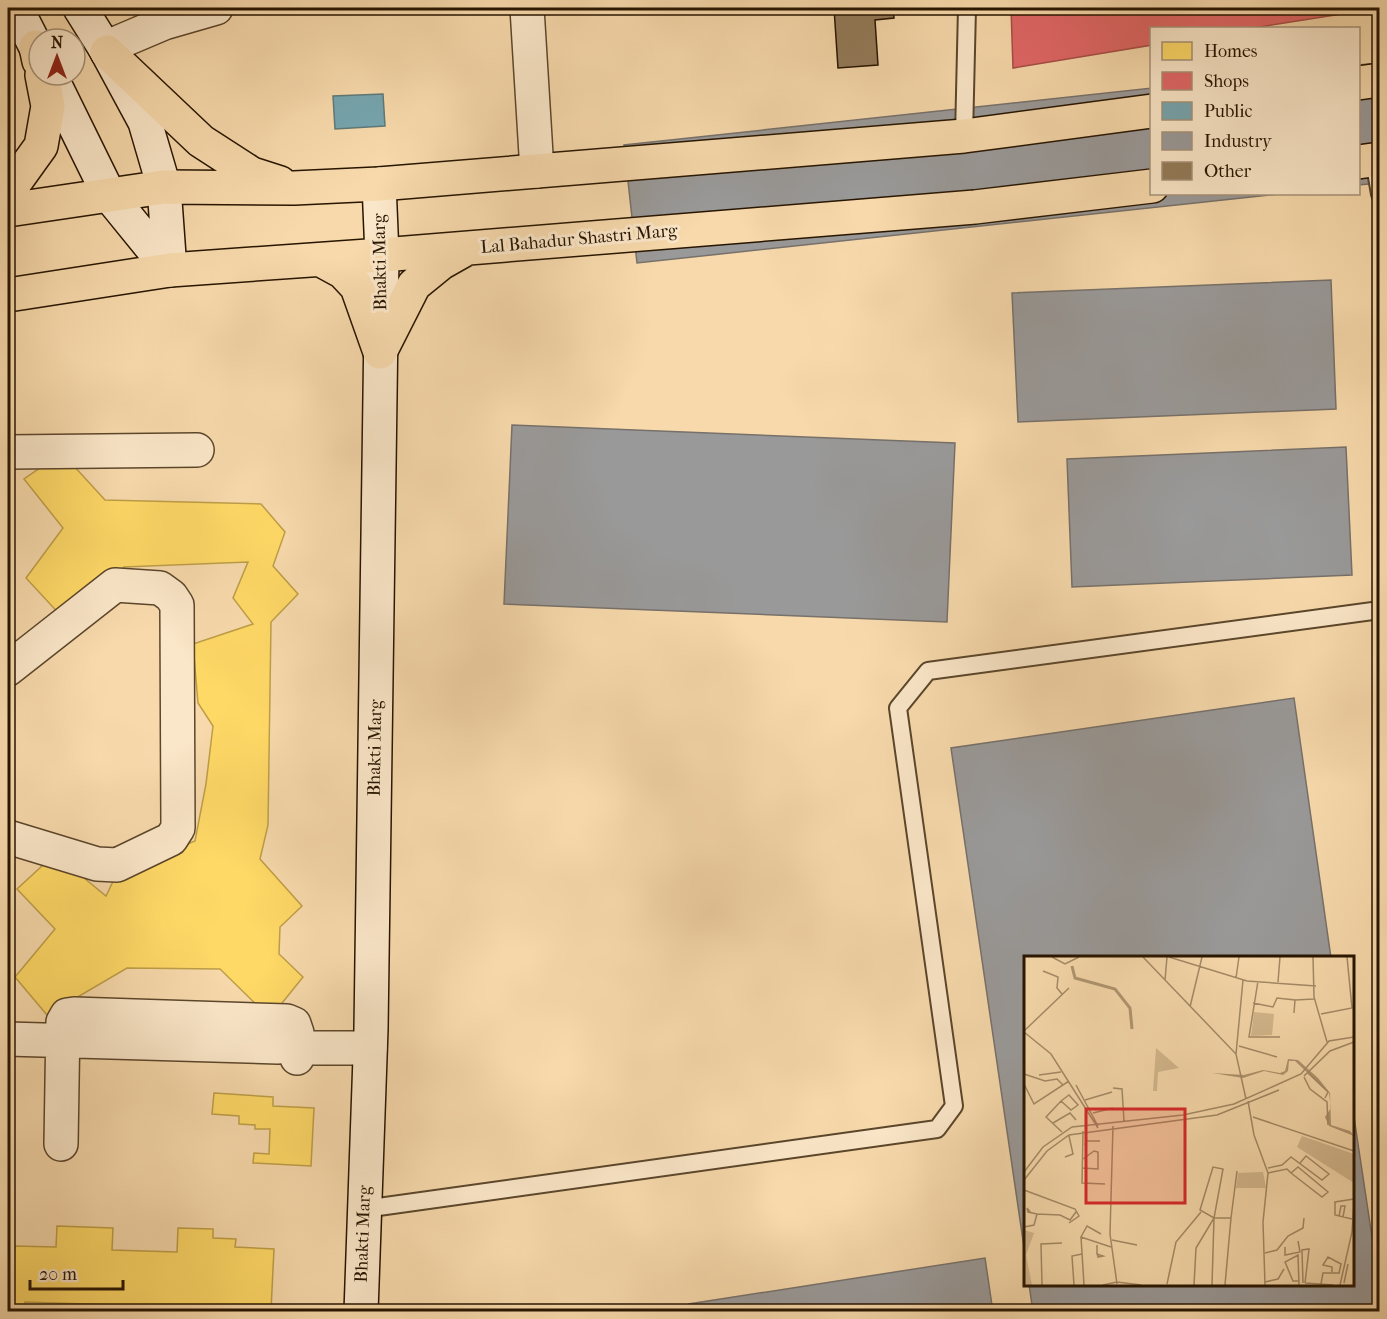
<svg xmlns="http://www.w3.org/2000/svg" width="1387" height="1319" font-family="'IM FELL French Canon',serif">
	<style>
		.homes { fill: #ffd966; stroke: #be9e47; stroke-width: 1.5 }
		.shops { fill: #e06666; stroke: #a84e47; stroke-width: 1.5 }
		.public { fill: #76a5af; stroke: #5e7a7a; stroke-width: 1.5 }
		.industry { fill: #999; stroke: #77716b; stroke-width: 1.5 }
		.building { fill: #937b59; stroke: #271500; stroke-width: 1.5 }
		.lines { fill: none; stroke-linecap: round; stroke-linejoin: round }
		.lane-casing { stroke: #5b462b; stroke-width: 20 }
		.street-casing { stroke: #5b462b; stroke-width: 36 }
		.secondary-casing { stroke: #271500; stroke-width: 36 }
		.primary-casing { stroke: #271500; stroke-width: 36 }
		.lane { stroke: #fae6c8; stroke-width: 16 }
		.street { stroke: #fae6c8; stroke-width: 33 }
		.secondary { stroke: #fae6c8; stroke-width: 33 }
		.primary { stroke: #f7d9ab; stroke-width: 33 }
		.labels { text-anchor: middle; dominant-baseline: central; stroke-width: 6; stroke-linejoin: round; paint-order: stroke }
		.street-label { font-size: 18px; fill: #271500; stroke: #fae6c8 }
		.inset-river { fill: none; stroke: #b09671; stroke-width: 3 }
		.inset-road { fill: none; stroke: #a48b67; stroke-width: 1.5 }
		.view { fill: #d62828; fill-opacity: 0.15; stroke: #d62828; stroke-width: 3 }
		.inset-edge { fill: none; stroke: #271500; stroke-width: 3 }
	</style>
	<rect width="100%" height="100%" fill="#f7d9ab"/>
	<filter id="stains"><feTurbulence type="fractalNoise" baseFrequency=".00333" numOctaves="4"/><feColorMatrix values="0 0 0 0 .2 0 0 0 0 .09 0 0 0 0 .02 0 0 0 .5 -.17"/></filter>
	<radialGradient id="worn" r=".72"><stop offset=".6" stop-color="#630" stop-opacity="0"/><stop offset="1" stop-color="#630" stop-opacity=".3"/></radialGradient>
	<path class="homes" d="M62,453L105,500L261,504L285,532L273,566L298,594L271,622L268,825L260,859L302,906L280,927L279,954L303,977L270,1018L220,969L127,968L47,1015L15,977L55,929L17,889L55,854L106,896L117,873L195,841L206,784L213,726L198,703L193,644L253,624L233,598L248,562L124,567L63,618L26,578L63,528L24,479Z
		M214,1093L273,1097V1106L314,1108L311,1166L253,1163L254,1153L269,1154L270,1129H255V1125L239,1124V1116L212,1114Z
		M57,1226L113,1228L112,1250L177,1252L178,1228L213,1229V1238L236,1239L235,1247L274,1249L271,1310L25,1302V1312H8V1253L14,1254L15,1246L56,1247Z"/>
	<path class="shops" d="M1011,8H1380L1253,28H1152V45L1013,68Z"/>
	<path class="public" d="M383,94L385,126L335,129L333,96Z"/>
	<path class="industry" d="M1380,63V183L1358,185V65Z
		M1152,88V194H1279L637,263L624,145Z
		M1331,280L1336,409L1018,422L1012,293Z
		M512,425L955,443L947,622L504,604Z
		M1346,447L1352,575L1072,587L1067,459Z
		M1294,698L1331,958H1026V1261L951,748Z
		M1352,1104L1380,1290V1312H1033L1029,1284H1352Z
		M985,1258L993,1312H690L689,1304Z"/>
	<path class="building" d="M834,8H893L894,18L875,20L878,65L838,68Z"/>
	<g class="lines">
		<defs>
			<path id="lane" d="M964,136L967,8
				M1374,160L1380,194
				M364,1209L937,1129L954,1106L898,708L928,671L1380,610"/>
			<path id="street" d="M527,8L537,171
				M105,48L164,23L216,8
				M8,452L197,450
				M8,669L115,585L160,588L171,596L177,605L178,828L171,839L117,865L97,864L8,837
				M8,1039L278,1047
				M304,1048H370
				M61,1144L63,1022L67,1015L74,1014L287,1021L294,1024L297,1033V1058"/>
			<path id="secondary" d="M16,8L39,53
				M80,8L105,48L145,122L164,187L170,270
				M50,75L109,195L170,270
				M361,1312L371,1029L382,255L379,184"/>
			<path id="primary" d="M36,47L39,61
				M107,52L201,141L252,174L280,183
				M1358,83L1380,80
				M1358,162L1380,159
				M8,188L13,185L41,146L48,106L42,75
				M8,210L164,187L294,188L379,184L964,136L1152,111
				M321,260L343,272L357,287L380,352
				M8,295L170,270L382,255L975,207L1152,186
				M380,352L414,285L441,263L464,250"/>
		</defs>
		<use href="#lane" class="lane-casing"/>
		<use href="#street" class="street-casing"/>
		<use href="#secondary" class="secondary-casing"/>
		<use href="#primary" class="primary-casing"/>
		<use href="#lane" class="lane"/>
		<use href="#street" class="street"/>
		<use href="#secondary" class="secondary"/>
		<use href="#primary" class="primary"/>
	</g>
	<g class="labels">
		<g class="street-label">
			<text transform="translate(579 239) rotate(-5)">Lal Bahadur Shastri Marg</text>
			<text transform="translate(380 262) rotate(-91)">Bhakti Marg</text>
			<text transform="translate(375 748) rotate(-89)">Bhakti Marg</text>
			<text transform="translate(363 1234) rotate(-88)">Bhakti Marg</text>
		</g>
	</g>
	<g transform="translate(1024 956)">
		<rect width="330" height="330" fill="#f7d9ab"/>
		<path d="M230,56L250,58L248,79L227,80ZM132,92L155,112L134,116L133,135H129ZM278,180L330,198V227L273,191ZM239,216L242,232H212L214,217ZM0,274L10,277L2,299L8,329H0Z" fill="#d4b88e"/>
		<path d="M264,103L274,104L294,122L306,137L307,169L326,175L330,180L305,170L301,161L307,152L305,137L271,105H265L264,115L259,119L240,115L219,122L188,117L220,119L239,114L256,117L261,115Z" fill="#b09671"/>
		<path class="inset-river" d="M48,10L51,22L91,33L106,52L108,73"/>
		<path class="inset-road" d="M28,1L41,8L55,1M119,1L212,98L222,143M145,1L223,25L292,30M289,1L290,41L303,86M19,15L34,21L33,32L38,38M212,22L215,1M141,24L143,1M234,25L225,81H256M254,26L256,1M271,44L290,43M229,47L249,51L253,42L271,44L270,57M166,51L178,1M297,58L328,52L323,1M0,75L45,32M0,76L27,98L74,172M215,90L253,101M212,98L219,24M284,117L304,136L301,142M0,118L21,125L33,123L39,129M15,119L37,116M280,120L306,95L330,86M280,121L286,133L303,146L304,169M0,128L10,148L45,125M52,129L74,170M89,132L98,133L100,165M61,144L88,136M37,145L45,139L54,149L47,154L37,145L22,161L38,176M224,145L230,179L244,217L239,266L241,329M69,157L89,152M229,161L330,195M29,167L46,157L52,164M89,170L86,278L93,328M59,175L58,227L81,228M61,189L62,185H76M41,201L49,198L45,180M58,212L74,213V196L70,195L59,203M244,212L258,209L267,201L298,224L305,218L282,200L276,207M0,216L19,191L48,171L159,159L210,148L277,118L305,85L330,81M244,217L263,213L267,217L274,211L304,236L298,241L267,217M0,224L23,195L45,179L193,159L255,134M0,234L51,253L55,260L45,267M7,257L3,252L4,256L13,258M315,260L317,250H321L319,261M207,262L213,215M328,263L311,259V246L330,243M0,271L10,269L13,258L36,259L46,264L52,256M57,281L63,270L77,278M88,284L113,289M73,289V298L74,300V301L79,300L73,298M261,291V299L276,296L274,285M241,297L253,294L264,280L279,272L280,262M308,316V311L299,309L304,301L317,308L315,317M275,325H269L261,306L274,299L275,329M241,326L254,323L260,313M279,327L278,294L285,293L281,327M281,327L309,329M320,327L324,308M143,328L152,286L177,256M297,328L299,317H316M18,329L17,288L38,287M50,329L48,300L58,298M60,329L57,281L87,291M79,329L93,326L117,329M170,329L172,292L190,262M188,329L190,262L199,213L189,211L176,254L190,262H207L201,329M316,329L328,276L330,246"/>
		<path class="view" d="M62,153H161V247H62Z"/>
		<rect width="330" height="330" class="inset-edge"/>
	</g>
	<rect width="1387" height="1319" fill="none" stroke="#f7d9ab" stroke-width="30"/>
	<rect x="9" y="9" width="1369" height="1301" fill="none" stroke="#271500" stroke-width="3"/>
	<rect x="15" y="15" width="1357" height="1289" fill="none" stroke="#271500" stroke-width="1.5"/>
	<rect x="1150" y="27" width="210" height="168" fill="#fae6c8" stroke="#a69278" stroke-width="1.5"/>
	<rect x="1162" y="42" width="30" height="18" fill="#ffd966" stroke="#a69278" stroke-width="1.5"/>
	<text x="1204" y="57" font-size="18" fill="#271500">Homes</text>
	<rect x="1162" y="72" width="30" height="18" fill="#e06666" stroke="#a69278" stroke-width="1.5"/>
	<text x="1204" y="87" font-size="18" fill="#271500">Shops</text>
	<rect x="1162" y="102" width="30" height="18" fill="#76a5af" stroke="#a69278" stroke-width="1.5"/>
	<text x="1204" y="117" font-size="18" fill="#271500">Public</text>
	<rect x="1162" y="132" width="30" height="18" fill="#999999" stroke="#a69278" stroke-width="1.5"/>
	<text x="1204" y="147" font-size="18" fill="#271500">Industry</text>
	<rect x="1162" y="162" width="30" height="18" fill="#937b59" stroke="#a69278" stroke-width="1.5"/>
	<text x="1204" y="177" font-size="18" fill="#271500">Other</text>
	<g transform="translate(57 57)"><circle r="28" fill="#fae6c8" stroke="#a69278" stroke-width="1.5"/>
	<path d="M0-4.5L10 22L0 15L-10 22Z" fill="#8f2418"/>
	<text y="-9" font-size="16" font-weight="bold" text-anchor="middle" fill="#271500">N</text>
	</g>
	<path d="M30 1280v9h93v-9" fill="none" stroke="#271500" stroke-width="3"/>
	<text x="39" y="1280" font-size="18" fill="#271500" stroke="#fae6c8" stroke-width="4.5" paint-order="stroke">20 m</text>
	<rect width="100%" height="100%" filter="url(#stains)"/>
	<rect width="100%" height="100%" fill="url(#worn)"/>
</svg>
